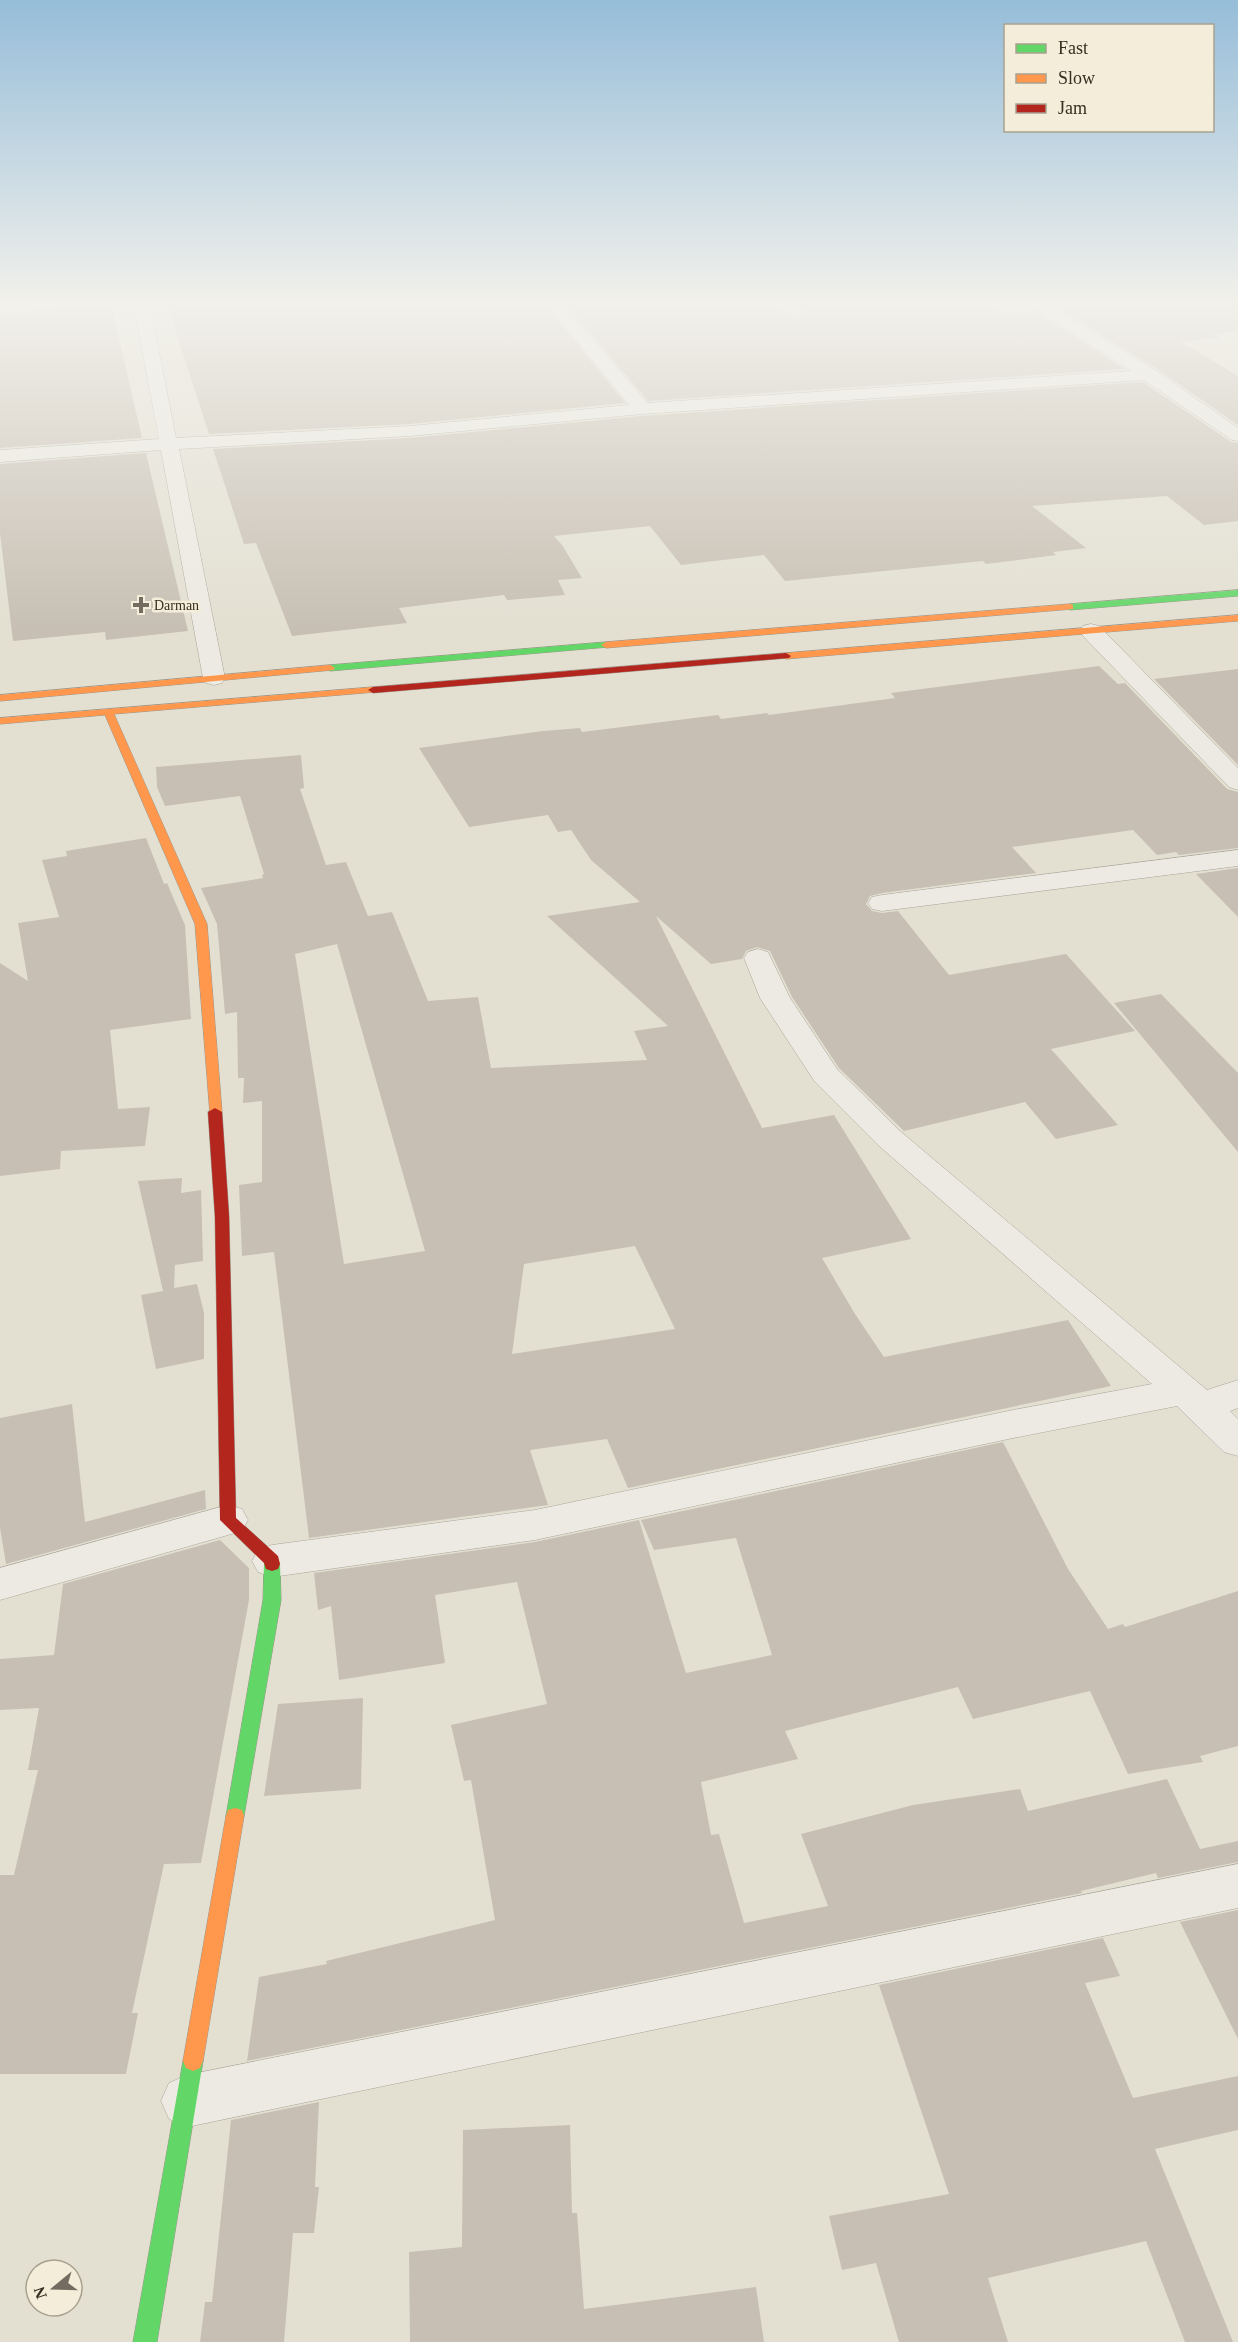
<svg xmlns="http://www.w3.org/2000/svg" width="1238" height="2342" font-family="Georgia,serif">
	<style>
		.building { fill: #c7bfb3; fill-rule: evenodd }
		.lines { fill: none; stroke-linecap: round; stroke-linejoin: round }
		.street-casing { stroke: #a9a59a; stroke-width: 1 }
		.fast-casing { stroke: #99958a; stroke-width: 1 }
		.slow-casing { stroke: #99958a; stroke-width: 1 }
		.jam-casing { stroke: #99958a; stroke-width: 1 }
		.street { fill: #eceae2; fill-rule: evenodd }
		.fast { fill: #63d668; fill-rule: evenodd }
		.slow { fill: #ff974d; fill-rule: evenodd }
		.jam { fill: #b3261e; fill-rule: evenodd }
		.poi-dot { fill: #746c60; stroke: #f3edd9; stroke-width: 2 }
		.labels { text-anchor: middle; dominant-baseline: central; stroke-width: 5; stroke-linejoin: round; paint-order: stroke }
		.far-poi-label { font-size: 14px; fill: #382e22; stroke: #f3edd9; text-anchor: start }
	</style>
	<rect width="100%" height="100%" fill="#e3e0d2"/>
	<path class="building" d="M166,302H543L625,403L410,424L209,434Z
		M564,302H766L789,317H799L804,312L791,302L984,303L1005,314L1034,310L1124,369L648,401Z
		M1114,302H1238V331L1214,334L1221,337L1181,342L1238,376V425L1157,369L1058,308Z
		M111,304L142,438L0,448V315Z
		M1143,382L1231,442L1238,443V521L1204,525L1167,496L1032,506L1086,548L1053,552L1056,555L986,564L983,561L785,581L764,555L681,565L650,526L554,536L562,545L582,578L558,580L565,595L507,600L504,595L399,608L407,623L292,636L256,543L244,544L213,449L410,438L642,416Z
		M146,453L188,631L106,640L105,632L13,641L0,533V464Z
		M1099,666L1118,684L1125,683L1227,789L1238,792V848L1179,855L1176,852L1157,855L1133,830L1012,847L1036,873L882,893L870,896L866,904L872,911L882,913L898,911L949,975L1066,954L1135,1031L1051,1049L1118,1125L1056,1139L1025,1102L904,1131L839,1068L792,997L770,951L757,947L746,951L742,959L711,964L656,916L762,1128L834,1115L911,1239L822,1258L855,1314L884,1357L1068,1320L1111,1386L628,1488L607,1439L530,1450L548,1505L309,1538L274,1252L242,1256L239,1185L262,1182V1101L243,1103L244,1078H238L237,1012L225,1014L217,924L201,888L263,878L262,875L264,874L240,796L165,806L157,787L156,767L301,755L304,788L300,789L326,865L346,862L368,916L392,912L428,1001L478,997L491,1068L647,1060L634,1031L668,1026L547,916L640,902L591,860L571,830L558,832L548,815L469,827L419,748L543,731L580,728L582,732L718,715L721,719L767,713L769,715L895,698L891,693ZM337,944L425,1251L344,1264L295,954ZM635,1246L675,1329L512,1354L524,1264Z
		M1238,669V765L1154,679Z
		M146,838L164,884L167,883L185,925L191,1019L110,1030L118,1109L150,1107L145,1146L61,1151L60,1169L0,1176V963L28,981L18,923L59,917L42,860L67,856L66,851Z
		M1238,868V917L1196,874Z
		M1161,994L1238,1073V1152L1114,1003Z
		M182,1178L181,1193L201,1190L203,1261L175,1265L174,1288L197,1284L204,1313V1359L156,1369L141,1295L163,1291L138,1181Z
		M72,1404L85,1522L205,1490L206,1509L6,1564L0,1528V1418Z
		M1003,1442L1068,1569L1108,1629L1123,1624L1125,1627L1238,1591V1746L1200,1756L1203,1762L1128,1774L1090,1691L973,1719L958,1687L785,1731L798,1759L701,1782L711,1835L719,1834L744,1923L828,1906L801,1834L913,1805L1020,1789L1028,1811L1167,1779L1200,1849L1238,1841V1862L1158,1878L1156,1873L1081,1891L1082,1893L247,2061L259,1977L327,1964L326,1961L495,1920L471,1780L464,1781L451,1725L547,1704L517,1582L435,1595L445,1663L339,1680L331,1606L318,1610L314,1573L535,1542L639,1520L686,1673L772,1655L736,1538L654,1550L641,1520Z
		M220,1540L249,1568V1600L201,1863L164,1864L132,2013H138L126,2074H0V1875H14L38,1770H28L39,1708L0,1710V1659L54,1655L63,1584Z
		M363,1698L361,1789L264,1796L278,1704Z
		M1238,1910V2039L1180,1922Z
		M1103,1938L1120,1976L1085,1983L1133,2098L1238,2076V2130L1155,2149L1233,2342H1185L1146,2241L988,2278L1008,2342H899L876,2263L842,2270L829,2216L949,2194L879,1985Z
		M319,2102L315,2187H319L314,2233H293L284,2342H200L205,2302H212L231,2120Z
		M570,2125L572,2213H577L584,2309L756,2287L764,2342H410L409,2252L462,2247L463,2130Z"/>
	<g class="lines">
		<defs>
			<path id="street" d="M0,302H79L71,307L0,312Z
				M133,302H149L176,438L410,426L629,405L545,302H561L647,403L1131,371L1025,302H1044L1156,371L1238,428V441L1232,440L1144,380L642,414L410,436L179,449L225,678L222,683L214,685L206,683L203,678L161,450L0,462V450L159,439Z
				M768,302H787L802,312L799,315H789Z
				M1091,624L1099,626L1238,768V790L1229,787L1083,636L1080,631L1083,626Z
				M1238,850V866L882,911L872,909L868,903L872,897L882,895Z
				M758,949L768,952L790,998L837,1069L900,1131L1207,1390L1238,1380V1408L1230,1411L1238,1419V1456L1224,1452L1177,1406L1013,1438L535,1540L272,1577L258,1572L252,1561L258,1550L272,1545L535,1510L1013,1410L1152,1384L878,1145L815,1082L760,998L744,958L748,952Z
				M228,1505L242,1509L248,1520L242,1531L0,1600V1568Z
				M1238,1864V1908L187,2127L169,2119L161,2101L169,2083L187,2075Z"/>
			<path id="fast" d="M1238,590V596L1070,610L1066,607L1070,604Z
				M606,642L609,643V647L330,671L325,668L330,665Z
				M272,1557L278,1559L280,1564L281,1600L244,1816L242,1822L235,1824L228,1822L226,1816L263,1600L264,1564L266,1559Z
				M193,2051L200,2054L203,2061L157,2342H133L183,2061L186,2054Z"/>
			<path id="slow" d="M1070,604L1073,605V609L606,648L601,645L606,642Z
				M1238,615V621L786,659L781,656L786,653Z
				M330,665L335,668L333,670L0,701V695Z
				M373,687L376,688V692L114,714L207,924L222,1112L220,1115H210L195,924L105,715L0,724V718Z
				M235,1808L242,1810L244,1816L203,2061L200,2068L193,2071L186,2068L183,2061L226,1816L228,1810Z"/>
			<path id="jam" d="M786,653L791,656L789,658L373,693L368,690L373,687Z
				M215,1108L222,1112L229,1216L236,1518L278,1556L280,1564L278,1569L272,1571L266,1569L264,1563L220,1520L215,1216L208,1112Z"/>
		</defs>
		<use href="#street" class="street-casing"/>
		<use href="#fast" class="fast-casing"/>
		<use href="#slow" class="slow-casing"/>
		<use href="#jam" class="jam-casing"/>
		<use href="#street" class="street"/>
		<use href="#fast" class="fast"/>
		<use href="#slow" class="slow"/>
		<use href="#jam" class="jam"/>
	</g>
	<linearGradient id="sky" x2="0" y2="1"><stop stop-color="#96bdd9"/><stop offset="0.48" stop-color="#f2f1eb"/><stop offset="1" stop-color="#f2f1eb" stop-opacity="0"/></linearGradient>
	<rect width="1238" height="630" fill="url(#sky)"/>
	<path class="poi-dot" d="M138 596h6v6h6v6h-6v6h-6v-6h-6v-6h6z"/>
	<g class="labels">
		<g class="far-poi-label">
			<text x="154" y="605">Darman</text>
		</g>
	</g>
	<rect x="1004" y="24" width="210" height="108" fill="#f3edd9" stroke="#a8a190" stroke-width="1.5"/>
	<rect x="1016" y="44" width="30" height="9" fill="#63d668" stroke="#a8a190" stroke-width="1.5"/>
	<text x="1058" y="54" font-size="18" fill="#382e22">Fast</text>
	<rect x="1016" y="74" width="30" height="9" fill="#ff974d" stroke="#a8a190" stroke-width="1.5"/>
	<text x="1058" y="84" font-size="18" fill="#382e22">Slow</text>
	<rect x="1016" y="104" width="30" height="9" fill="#b3261e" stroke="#a8a190" stroke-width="1.5"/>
	<text x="1058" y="114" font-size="18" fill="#382e22">Jam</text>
	<g transform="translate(54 2288) rotate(251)"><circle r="28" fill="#f3edd9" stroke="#a8a190" stroke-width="1.5"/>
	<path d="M0-4.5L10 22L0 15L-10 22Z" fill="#746c60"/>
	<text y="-9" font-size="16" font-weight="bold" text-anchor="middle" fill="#382e22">N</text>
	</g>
</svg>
